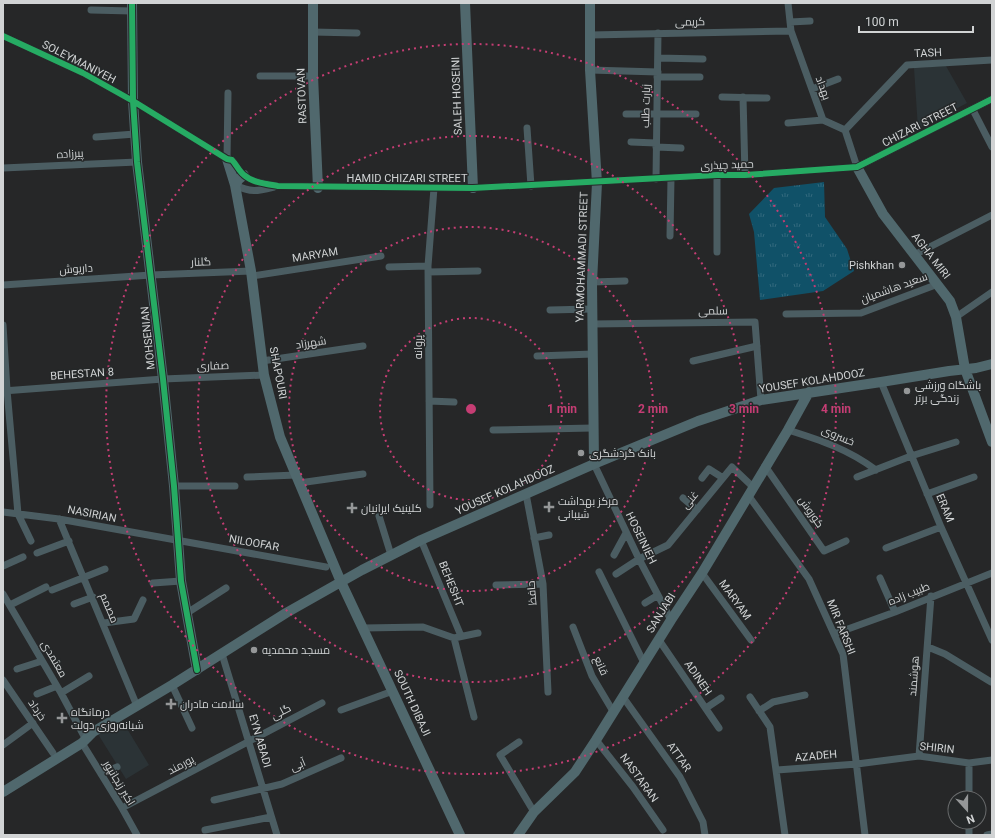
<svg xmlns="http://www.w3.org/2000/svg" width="995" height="838" font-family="Roboto,Cairo,sans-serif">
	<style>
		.built { fill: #2b3336 }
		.grass { fill: url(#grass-tufts) }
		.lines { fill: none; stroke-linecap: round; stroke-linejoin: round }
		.street { stroke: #4b5d62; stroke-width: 7 }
		.secondary { stroke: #50686d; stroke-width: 10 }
		.cycleway-casing { stroke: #252829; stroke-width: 8 }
		.cycleway { stroke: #26ab63; stroke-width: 6 }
		.ring { fill: none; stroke: #c53d73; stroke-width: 2; stroke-dasharray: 2 4 }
		.poi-dot { fill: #959798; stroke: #252829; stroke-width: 1.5 }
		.labels { text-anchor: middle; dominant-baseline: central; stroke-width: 3; stroke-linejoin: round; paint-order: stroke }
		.street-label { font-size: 11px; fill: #d1d3d4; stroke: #252829 }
		.poi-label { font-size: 11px; fill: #d1d3d4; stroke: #252829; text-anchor: start }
		.centre { fill: #c53d73; stroke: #252829; stroke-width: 2 }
		.ring-label { font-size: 12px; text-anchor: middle; font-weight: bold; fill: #c53d73; stroke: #252829; stroke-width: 3; stroke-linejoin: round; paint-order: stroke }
	</style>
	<defs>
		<pattern id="grass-tufts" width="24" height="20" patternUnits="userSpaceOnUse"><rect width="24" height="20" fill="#105168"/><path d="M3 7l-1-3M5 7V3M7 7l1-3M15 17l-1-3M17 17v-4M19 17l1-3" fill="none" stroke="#32697d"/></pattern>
	</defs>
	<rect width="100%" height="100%" fill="#262728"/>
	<path class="built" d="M946,66L967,103L918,129L914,68Z
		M120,717L149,765L126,779L96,731Z"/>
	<path class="grass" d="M824,182L825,217L847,249L854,271L823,291L760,300L754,232L749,214L774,188Z"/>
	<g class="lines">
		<path class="street" d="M788,3L791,31L823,120L845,130L857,167
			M91,10L132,11
			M790,22L810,21
			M313,32L357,33
			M590,35L791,31
			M3,36L83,73L133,101L227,159L232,160C236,164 239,171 244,175C253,183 267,184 278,186L473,188L717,175H745L857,167L992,99
			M658,58L703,59
			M590,70L658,72
			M260,76H313
			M657,77H700
			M812,89L838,79
			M722,97L767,98
			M743,97L745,175
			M973,110L992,147
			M626,114H696
			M788,123L823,120
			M527,128L531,186
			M845,130L907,65L992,60
			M96,137L135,134
			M631,142L656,143
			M656,147L681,148
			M227,159L228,93
			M3,168L137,162
			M656,179L658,33
			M235,185C251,193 258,191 274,187
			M670,236L671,178
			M717,252V175
			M914,255L992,215
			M389,267L428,266
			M428,272L478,271
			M252,276L381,256
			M592,282L625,281
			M3,285L151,275L251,271
			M550,310L592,309
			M786,314L861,313L938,284
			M956,317L992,292
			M592,324L755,322L761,400
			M3,325L7,390L18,514L31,541
			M537,356L593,354
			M262,361L363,346
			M693,361L757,346
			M881,382L941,527L992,640
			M3,391L163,379L264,375
			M429,401L454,402
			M493,430L593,428
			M788,430C820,440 848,449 876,470
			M594,464L639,559L671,620
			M765,466L824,551L846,541
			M247,477L296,475
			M857,477L911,456L956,442
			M702,478L709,469L723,478
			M299,483L363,474
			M174,486H235
			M526,494L543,584L548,692
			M927,494L974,477
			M748,495L809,579L843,654L865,835
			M683,498L697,510
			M430,505L428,266L434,188
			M3,512L59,519L326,567
			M379,516L391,555
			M59,519L137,706
			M534,538L549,535
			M421,540L461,636
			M886,548L941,527
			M37,553L69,541
			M614,555L626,533
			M3,566L23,557
			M599,572L644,663
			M702,573L751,640
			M616,574L639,559L668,545L732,467L753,487
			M880,578L895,612
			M153,583L181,581
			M496,585L543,584
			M52,590L105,569
			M3,594L61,693L84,736
			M645,603L658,595
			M74,604L93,597
			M10,605L46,587
			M187,613L226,588
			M104,623L134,619L143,600
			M573,627L592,676L614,713
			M364,628L423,627L454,638L478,633
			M834,634L895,612L992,573
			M454,638L474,717
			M659,640L719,728
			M928,647L945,654L991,682
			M222,654L277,835
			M17,669L42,661
			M3,680L53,753
			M172,685L192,728
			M61,693L89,676
			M37,694L57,686
			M623,697L680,777L703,822L705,835
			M750,697L770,727L785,835
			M706,708L721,698
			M341,710L393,691
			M759,711L773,702L805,695
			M596,740L633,787L663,830
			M519,742L500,755L534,812
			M82,743L122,808L137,835
			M3,745L33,723
			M919,756L931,596
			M969,763V798
			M777,770L857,764L919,756L969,763L992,760
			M101,774L117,767
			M214,800L282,784L341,758
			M122,808L322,703
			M969,822V835
			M205,830L271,817
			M987,835L992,834"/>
		<path class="secondary" d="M132,3L133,101L137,162L163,379L174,486L181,581L197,670
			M313,3V76L318,188
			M465,3L473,188
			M590,3V70L597,183L592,282L594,464
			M227,159L235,185L251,271L264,375L280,437L341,582L460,835
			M857,167L883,214L950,301L956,317L965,369L992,442
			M235,185L239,179L244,175
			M3,792L82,743L93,732L172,685L286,613L362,570L421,540L594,464L698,421L761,400L881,382L949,371L976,368L992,364
			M518,835L534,812L575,772L596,740L671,620L702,573L788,430L809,392"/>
		<defs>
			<path id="cycleway" d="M132,3L133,101L137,162L163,379L174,486L181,581L197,670
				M3,36L83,73L133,101L227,159L232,160C236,164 239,171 244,175C253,183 267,184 278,186L473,188L717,175H745L857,167L992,99"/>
		</defs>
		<use href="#cycleway" class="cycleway-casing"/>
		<use href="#cycleway" class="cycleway"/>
	</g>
	<g class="ring">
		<circle cx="471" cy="409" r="91"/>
		<circle cx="471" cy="409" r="182"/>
		<circle cx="471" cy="409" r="273"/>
		<circle cx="471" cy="409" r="365"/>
	</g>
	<g class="poi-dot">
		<circle cx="902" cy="265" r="4"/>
		<circle cx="907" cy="391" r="4"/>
		<circle cx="581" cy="453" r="4"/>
		<path d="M547 501h4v4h4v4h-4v4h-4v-4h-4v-4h4z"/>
		<path d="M350 502h4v4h4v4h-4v4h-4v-4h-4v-4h4z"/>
		<circle cx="254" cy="650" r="4"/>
		<path d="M169 698h4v4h4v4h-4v4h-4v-4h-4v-4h4z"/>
		<path d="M60 712h4v4h4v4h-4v4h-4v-4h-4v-4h4z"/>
	</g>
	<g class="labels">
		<g class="street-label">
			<text transform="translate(690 22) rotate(-1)">کریمی</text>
			<text transform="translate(928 53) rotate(-3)">TASH</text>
			<text transform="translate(79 62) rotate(27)">SOLEYMANIYEH</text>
			<text transform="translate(823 88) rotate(70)">بهداد</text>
			<text transform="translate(302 96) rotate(-92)">RASTOVAN</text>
			<text transform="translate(457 96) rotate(-92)">SALEH HOSEINI</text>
			<text transform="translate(646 106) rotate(-89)">زیارت طلب</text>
			<text transform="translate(920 125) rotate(-27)">CHIZARI STREET</text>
			<text transform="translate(70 154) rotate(-3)">پیرزاده</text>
			<text transform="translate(727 165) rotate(-2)">حمید چیذری</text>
			<text x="407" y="178">HAMID CHIZARI STREET</text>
			<text transform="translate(315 255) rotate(-9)">MARYAM</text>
			<text transform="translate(931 256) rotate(52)">AGHA MIRI</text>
			<text transform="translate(582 257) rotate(-88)">YARMOHAMMADI STREET</text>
			<text transform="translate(201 262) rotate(-2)">گلنار</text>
			<text transform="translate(76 269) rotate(-4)">داریوش</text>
			<text transform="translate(894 288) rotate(-20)">سعید هاشمیان</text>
			<text transform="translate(713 311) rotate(-1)">سلمی</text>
			<text transform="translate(148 338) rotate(-96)">MOHSENIAN</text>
			<text transform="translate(311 343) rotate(-9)">شهرزاد</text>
			<text transform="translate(418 347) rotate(-90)">پروانه</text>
			<text transform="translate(213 366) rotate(-2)">صفاری</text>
			<text transform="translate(278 373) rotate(79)">SHAPOURI</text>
			<text transform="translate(82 374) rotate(-4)">BEHESTAN 8</text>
			<text transform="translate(812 381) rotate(-9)">YOUSEF KOLAHDOOZ</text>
			<text transform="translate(838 436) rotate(23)">خسروی</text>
			<text transform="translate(505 490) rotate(-24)">YOUSEF KOLAHDOOZ</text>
			<text transform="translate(690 500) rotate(-50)">غنی</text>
			<text transform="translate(945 508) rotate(67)">ERAM</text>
			<text transform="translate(811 512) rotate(55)">کوروش</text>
			<text transform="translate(92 514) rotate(11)">NASIRIAN</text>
			<text transform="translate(641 538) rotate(64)">HOSEINIEH</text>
			<text transform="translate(254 543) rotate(10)">NILOOFAR</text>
			<text transform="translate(451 584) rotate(68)">BEHESHT</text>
			<text transform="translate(532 593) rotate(-95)">حافظ</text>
			<text transform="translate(909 594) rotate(-22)">طبیب زاده</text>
			<text transform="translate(735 600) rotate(54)">MARYAM</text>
			<text transform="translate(109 608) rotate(67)">مصمم</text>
			<text transform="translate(661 613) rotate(-58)">SANJABI</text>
			<text transform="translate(841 627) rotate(68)">MIR FARSHI</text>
			<text transform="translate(54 659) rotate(60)">معتمدی</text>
			<text transform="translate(601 666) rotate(66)">قانع</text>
			<text transform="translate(914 676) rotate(-86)">هوشمند</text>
			<text transform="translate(698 678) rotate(56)">ADINEH</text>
			<text transform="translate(412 703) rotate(65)">SOUTH DIBAJI</text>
			<text transform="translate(37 710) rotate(56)">خرداد</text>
			<text transform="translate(281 712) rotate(-28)">گلی</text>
			<text transform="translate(260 741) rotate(74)">EYN ABADI</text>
			<text transform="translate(937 748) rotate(6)">SHIRIN</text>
			<text transform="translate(816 756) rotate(-5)">AZADEH</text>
			<text transform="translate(679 757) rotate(55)">ATTAR</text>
			<text transform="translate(181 765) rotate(-28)">پورمند</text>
			<text transform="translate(298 765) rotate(-23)">آبی</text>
			<text transform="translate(639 778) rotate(54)">NASTARAN</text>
			<text transform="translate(119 783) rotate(59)">اکبر زنجانپور</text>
		</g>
		<g class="poi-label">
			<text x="894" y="265" text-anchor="end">Pishkhan</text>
			<text x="915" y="385">باشگاه ورزشی<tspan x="915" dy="13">زندگی برتر</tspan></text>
			<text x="589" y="453">بانک گردشگری</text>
			<text x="558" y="501">مرکز بهداشت<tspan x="558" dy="13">شیبانی</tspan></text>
			<text x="361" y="508">کلینیک ایرانیان</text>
			<text x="262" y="650">مسجد محمدیه</text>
			<text x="180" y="704">سلامت مادران</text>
			<text x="71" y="712">درمانگاه<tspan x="71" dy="13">شبانه‌روزی دولت</tspan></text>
		</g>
	</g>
	<circle cx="471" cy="409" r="6" class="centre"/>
	<g class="ring-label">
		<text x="562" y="413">1 min</text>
		<text x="653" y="413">2 min</text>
		<text x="744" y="413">3 min</text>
		<text x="836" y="413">4 min</text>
	</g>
	<rect width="995" height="838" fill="none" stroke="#d1d3d4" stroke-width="8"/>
	<g transform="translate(967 810) rotate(159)"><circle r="19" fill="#252829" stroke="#6a6c6d"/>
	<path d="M0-3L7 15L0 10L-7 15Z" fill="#959798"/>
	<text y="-6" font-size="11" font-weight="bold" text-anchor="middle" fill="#d1d3d4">N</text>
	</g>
	<path d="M859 26v6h114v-6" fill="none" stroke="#d1d3d4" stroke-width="2"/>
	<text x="865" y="26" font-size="12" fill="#d1d3d4" stroke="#252829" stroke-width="3" paint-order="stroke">100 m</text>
</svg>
